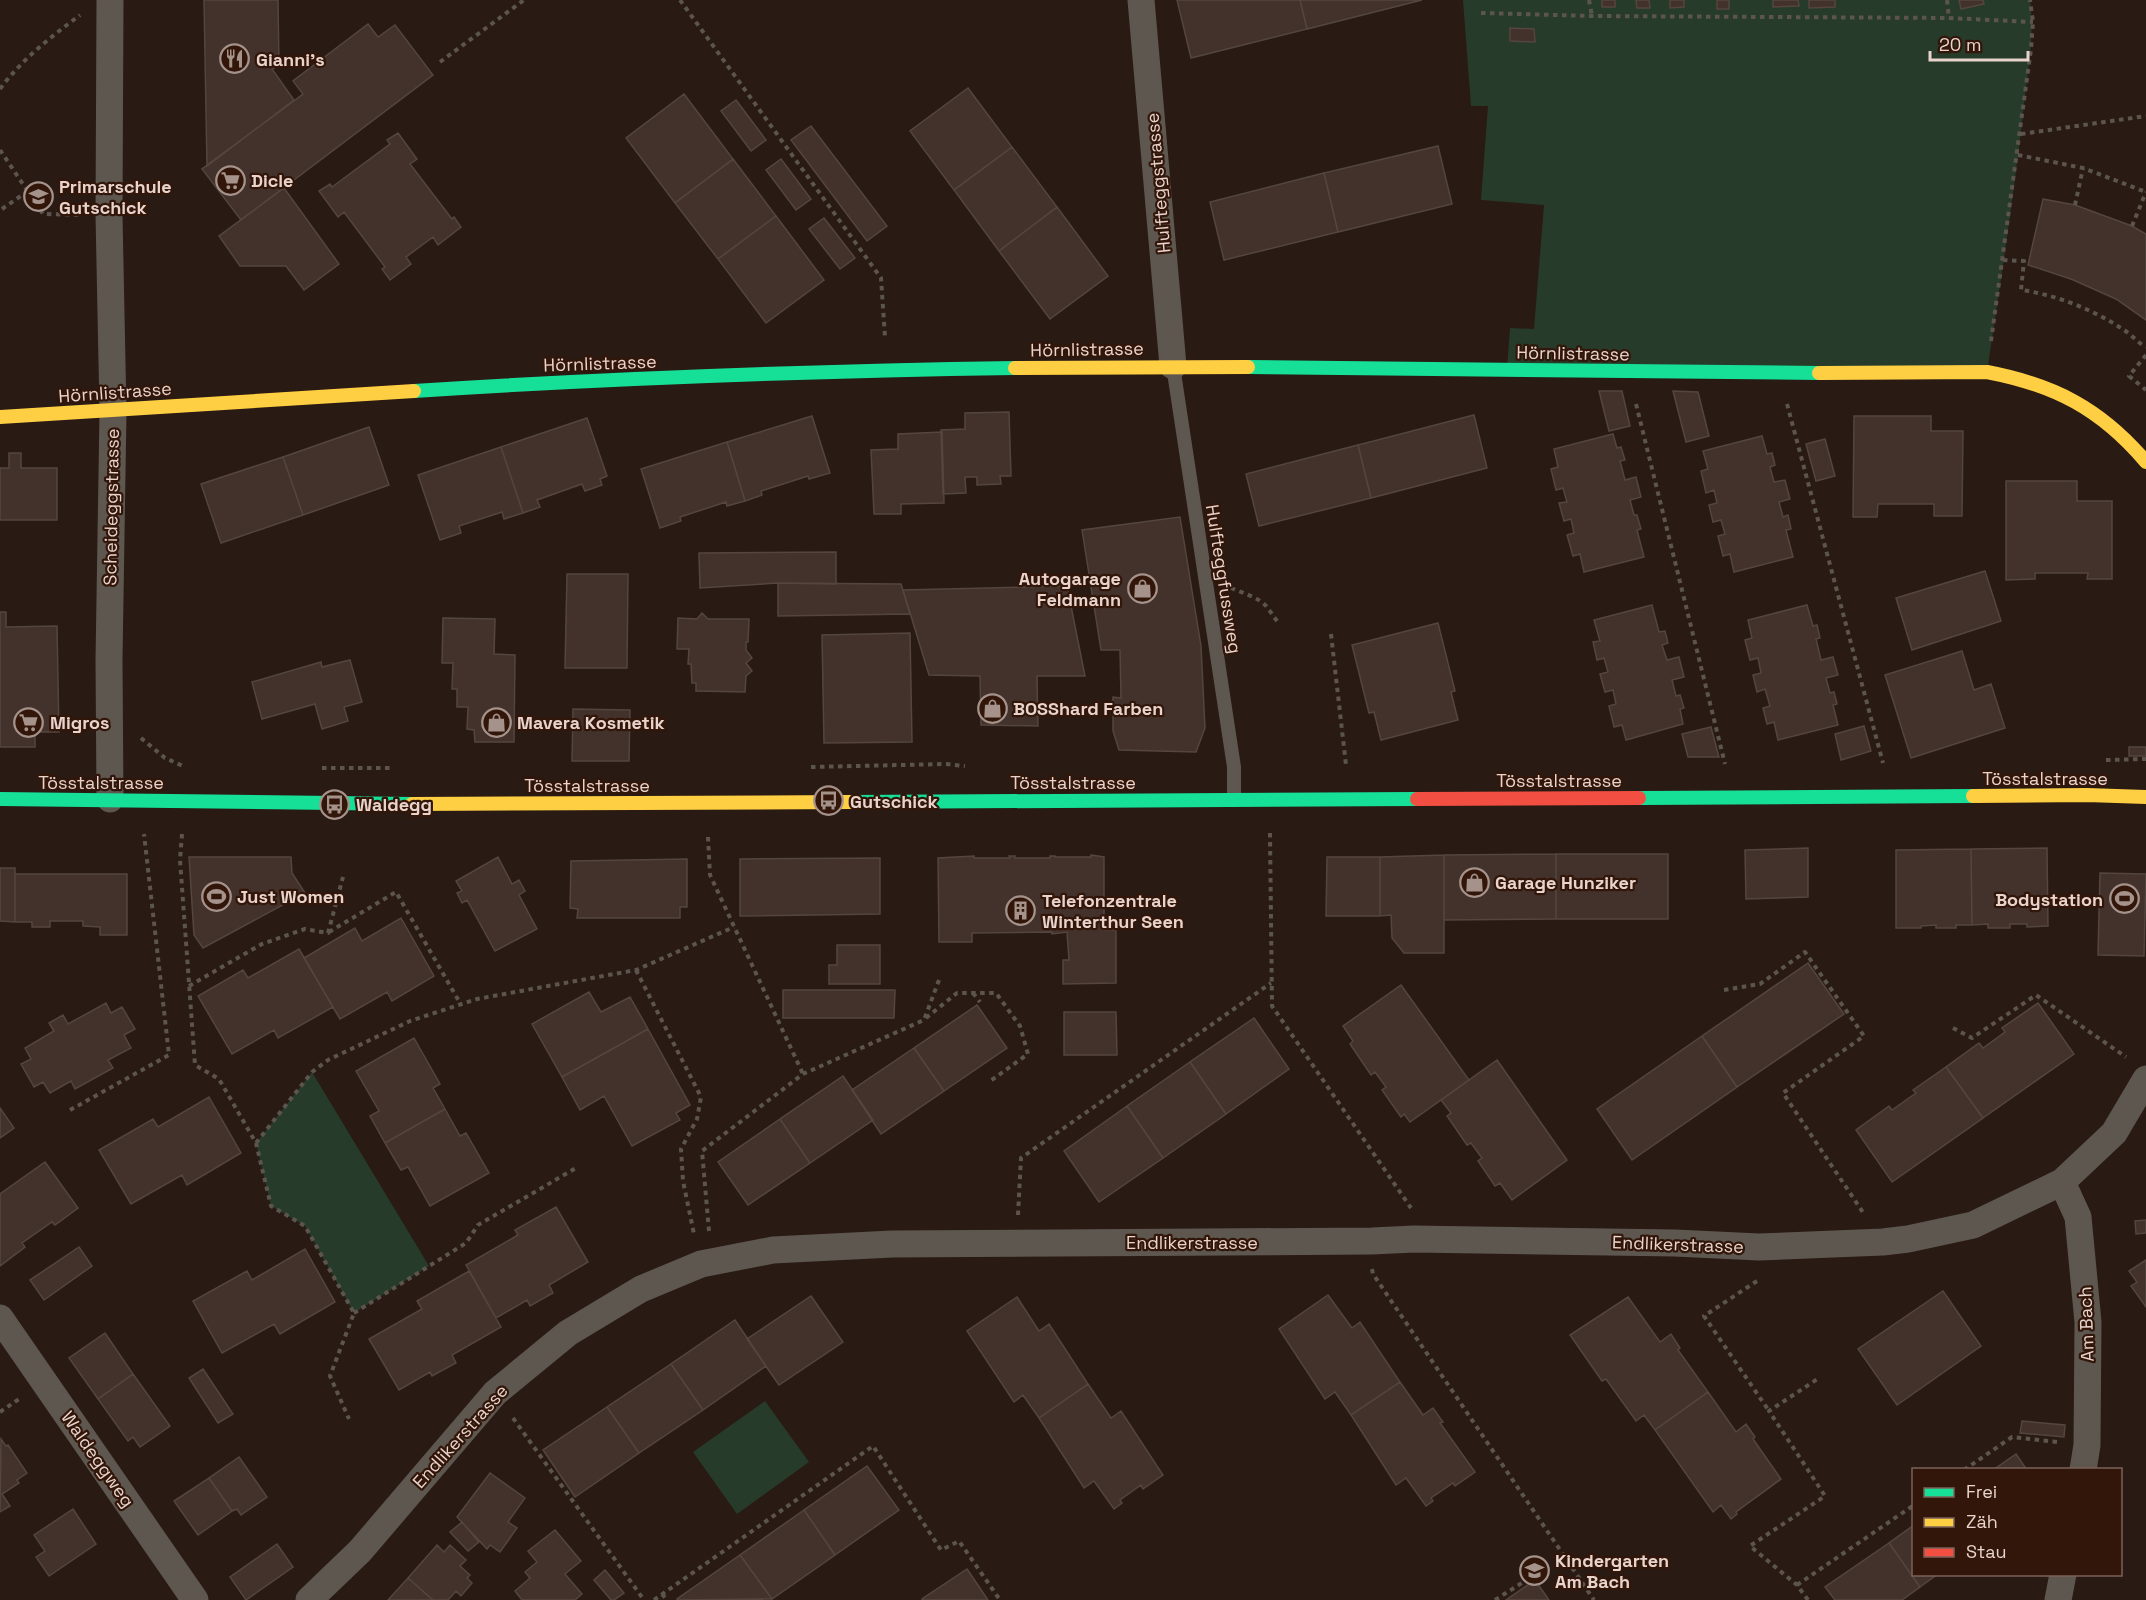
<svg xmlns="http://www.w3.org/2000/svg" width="2146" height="1600" font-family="'Space Grotesk',sans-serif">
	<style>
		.green { fill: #273b2a }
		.building { fill: #43322c; stroke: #54463f; stroke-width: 1.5 }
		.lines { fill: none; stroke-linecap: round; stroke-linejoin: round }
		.path { stroke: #5c554e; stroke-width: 4; stroke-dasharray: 4.5 4.5; stroke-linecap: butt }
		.lane { stroke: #5d5750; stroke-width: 14 }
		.street { stroke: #5d5750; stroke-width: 27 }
		.fast { stroke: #16e098; stroke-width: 14 }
		.slow { stroke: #ffcf43; stroke-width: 14 }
		.jam { stroke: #f24e42; stroke-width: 14 }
		.labels { text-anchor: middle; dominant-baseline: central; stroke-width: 4.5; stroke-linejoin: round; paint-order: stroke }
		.poi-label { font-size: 18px; font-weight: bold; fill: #e8d4cc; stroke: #32160a; text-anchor: start }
		.street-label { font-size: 18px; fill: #e8d4cc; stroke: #32160a }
	</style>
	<rect width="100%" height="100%" fill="#291a13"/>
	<path class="green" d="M1463,0H2030C2035,38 2027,75 2023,114C2013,200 2000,286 1987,372L1507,370L1510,328L1534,329L1544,205L1481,200L1488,106H1471Z
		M312,1072L429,1266L354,1313L305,1226L271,1206L256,1143Z
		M765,1401L809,1462L737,1514L693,1452Z"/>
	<path class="building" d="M204,0H278L279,65L272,69L294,100L207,166Z
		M1177,0H1300L1307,29L1191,58Z
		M1300,0H1422L1307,29Z
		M1602,0H1615V7H1602Z
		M1636,0H1649L1650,8H1637Z
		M1670,0H1684V7L1670,8Z
		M1717,0H1729V9H1717Z
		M1773,0H1798L1799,6L1773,7Z
		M1809,0H1835V7L1809,8Z
		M1959,0H1983L1984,4L1961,9Z
		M368,24L378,37L395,25L433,75L241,220L202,169L303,94L293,81Z
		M1510,28L1534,29L1535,42L1510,41Z
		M968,88L1012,147L954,190L910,131Z
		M684,94L733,159L675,203L626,138Z
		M736,100L766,140L751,151L721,111Z
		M811,126L887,226L867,241L791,140Z
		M398,133L417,159L410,164L452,219L454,217L461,227L438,245L433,237L406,257L411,264L390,280L382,269L385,267L344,212L338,217L319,191L330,184L332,187L390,144L387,140Z
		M1438,146L1452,204L1338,232L1324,173Z
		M1012,147L1057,207L999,251L954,190Z
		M733,159L776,216L718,259L675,203Z
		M781,159L811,199L796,210L766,170Z
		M1324,173L1338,232L1224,260L1210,202Z
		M284,188L339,264L304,290L286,266H240L219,236Z
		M2043,199L2075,205L2132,226L2146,234V320L2116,299L2071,279L2028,265Z
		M1057,207L1108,276L1050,319L999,251Z
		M776,216L824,280L766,323L718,259Z
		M824,218L855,258L840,269L809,229Z
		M1599,391H1622L1630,426L1609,431Z
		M1673,391L1698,392L1709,436L1686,442Z
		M1009,412L1011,476H1000L1001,484L977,485V477H965L966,493L943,494L941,430L965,429V413Z
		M1474,415L1487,468L1371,498L1358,445Z
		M812,416L830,473L809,479L808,476L761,491L762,495L745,501L727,442Z
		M1854,416H1931V431H1963L1962,516H1934V504H1878L1877,517H1853Z
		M587,418L607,476L600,479L602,485L585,491L582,484L537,500L540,507L523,513L501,447Z
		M369,427L389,485L303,515L283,457Z
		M942,432L944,503L901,504V514H874L871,450L898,449V434Z
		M1613,434L1617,448L1621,447L1625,460L1620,461L1625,480L1636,477L1641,497L1630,500L1634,515H1637L1641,529L1637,530L1644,557L1584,572L1580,554L1573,556L1567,535L1574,533L1571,519L1564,521L1559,503L1567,502L1563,488L1556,490L1551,469L1558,467L1554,449Z
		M1762,436L1767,454L1772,453L1775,465L1770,467L1774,482L1785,480L1790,499L1779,502L1783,517L1788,515L1791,529L1786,530L1793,557L1734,572L1730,554L1723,556L1718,536L1725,534L1721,520L1713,522L1709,505L1717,503L1714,490L1706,493L1701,471L1708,469L1703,451Z
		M1825,439L1835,476L1816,481L1806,444Z
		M727,442L745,501L727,506L726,502L680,517L681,521L660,528L641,469Z
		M1358,445L1371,498L1259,526L1246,474Z
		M501,447L523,513L504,519L502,512L459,526L461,533L440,540L418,475Z
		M9,453H21V468H57V520H0V468H9Z
		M283,457L303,515L221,543L201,484Z
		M2006,481H2077V501H2112V579H2087L2088,573H2035V579L2006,580Z
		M1180,517L1201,646L1205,728L1196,752L1119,750L1113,731V697L1121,698L1120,650H1101L1082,530Z
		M836,552V584L778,583L700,588L699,553Z
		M1985,571L2001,621L1912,650L1896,598Z
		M567,574H628L627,668H565Z
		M778,583L901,584L910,614L778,616Z
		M1067,586L1085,676H1037L1038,726L981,725L980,676L929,675L903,590Z
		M1652,605L1659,632L1665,631L1668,643L1662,645L1667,660L1679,657L1684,677L1672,680L1676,696L1680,695L1684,708L1680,709L1683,724L1626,740L1622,725L1614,727L1609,706L1616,704L1613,690L1605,692L1600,674L1608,672L1604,658L1597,660L1593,642L1600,641L1594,620Z
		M1807,605L1813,626L1817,625L1820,638L1816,639L1821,660L1833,657L1838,675L1826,678L1830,693L1834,692L1837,704L1833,705L1838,725L1778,740L1774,722L1767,724L1763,708L1770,706L1765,689L1757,692L1753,675L1761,673L1758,658L1750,660L1745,640L1752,638L1748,620Z
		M0,612H6V627L57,626L59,732H35V747H0Z
		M702,613L708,619H749L748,642H746V650L752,658L746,663L752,671L746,676L745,692L696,691V683H692L691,664H688L689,649H677L678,618L697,619Z
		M443,618L495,619L494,654L515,655L514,742H475L474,730L467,729L468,707H457V689H452L453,663H442Z
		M1438,623L1455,691L1451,692L1458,720L1381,740L1374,712L1369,713L1352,645Z
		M910,633L912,742L824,743L822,635Z
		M1962,651L1974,690L1991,684L2005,728L1911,758L1885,675Z
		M350,660L362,702L344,707L348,721L322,729L315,704L262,719L252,682L321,662L322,667Z
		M573,709L630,710L629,761H572Z
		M1864,726L1871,751L1841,760L1835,734Z
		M1711,727L1719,757H1688L1682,734Z
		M2129,747H2146V756H2129Z
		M1808,848V897L1746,899L1745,850Z
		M2047,848L2048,926L2027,927V924H2010V928H1988V924L1972,925L1971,849Z
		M1971,849L1972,925H1956V928H1936V925L1921,926V928H1896V850Z
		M1556,854V919L1444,920V855Z
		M1556,854H1668V919H1556Z
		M1091,855L1104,857V930H1116V983L1063,984V960H1069L1067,932L1052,934V932L972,933V942H939L938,858L974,856V858H1010L1009,856H1015V858H1050V856H1055V857H1091Z
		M1444,855V953H1404L1392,938L1391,915L1380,916V857Z
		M189,857H291L292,873L305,893L203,948L194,935Z
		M498,857L512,884L519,880L525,891L519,895L537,929L495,951L467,900L462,903L457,893L462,891L456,881Z
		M1327,857H1380V916H1326Z
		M880,858V914L740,916V859Z
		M687,859V907H680V918H577L578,909L570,908L571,861Z
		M0,868H15V922L0,921Z
		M2100,873L2146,874L2144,956L2098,955Z
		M15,874H127V935H100V927L83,926V921H50V927H32V922H15Z
		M401,918L434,976L392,1001L387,992L340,1019L304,958L355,928L362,941Z
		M837,945H880V984H829V965H837Z
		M299,949L333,1007L278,1038L274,1030L232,1054L198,996L243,970L248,978Z
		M1808,963L1844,1014L1737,1087L1702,1036Z
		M1401,985L1469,1080L1410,1122L1404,1114L1401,1117L1382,1090L1386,1087L1375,1072L1371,1075L1350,1044L1353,1041L1343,1026Z
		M783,990H895L894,1018H783Z
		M589,992L601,1012L630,997L648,1029L562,1077L532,1024Z
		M106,1003L111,1013L122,1007L135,1029L124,1035L131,1048L108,1060L113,1068L75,1089L71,1081L50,1093L43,1082L34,1087L21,1064L31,1059L25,1048L54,1031L49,1023L63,1015L68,1024Z
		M2038,1003L2074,1054L1983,1118L1946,1067L1979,1043L1983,1048L2005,1032L2002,1028Z
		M977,1005L1007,1048L944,1091L914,1048Z
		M1064,1012H1116L1117,1055H1064Z
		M1254,1018L1289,1069L1226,1114L1190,1062Z
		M648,1029L690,1105L676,1113L680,1120L632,1146L604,1096L580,1110L562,1077Z
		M1702,1036L1737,1087L1632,1160L1597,1109Z
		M414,1038L440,1084L433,1088L445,1109L385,1143L370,1116L379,1111L356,1071Z
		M914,1048L944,1091L881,1134L852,1090Z
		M1497,1060L1567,1160L1512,1200L1500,1183L1495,1186L1478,1161L1482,1158L1471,1143L1467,1145L1447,1116L1451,1113L1441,1100Z
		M1190,1062L1226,1114L1163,1158L1127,1106Z
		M1946,1067L1983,1118L1892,1182L1856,1130L1889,1106L1892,1110L1916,1093L1913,1090Z
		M843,1076L873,1120L810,1163L780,1119Z
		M209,1097L241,1153L187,1185L182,1175L131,1204L99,1150L153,1119L158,1127Z
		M1127,1106L1163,1158L1099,1202L1064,1151Z
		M0,1108L14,1128L0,1138Z
		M445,1109L460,1136L466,1133L489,1173L430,1206L408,1167L401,1170L385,1143Z
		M780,1119L810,1163L748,1205L718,1162Z
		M45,1162L78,1208L55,1225L52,1222L22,1243L25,1247L0,1266V1194Z
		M556,1207L588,1262L549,1285L553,1293L530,1306L527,1300L496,1318L466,1265L518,1235L515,1230Z
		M2146,1220V1233L2136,1234L2135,1221Z
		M79,1247L92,1266L44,1300L30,1280Z
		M305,1249L335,1302L280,1334L274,1324L222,1353L193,1301L247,1271L252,1280Z
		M2146,1260V1307L2131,1286L2137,1282L2129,1271Z
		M469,1271L501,1327L452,1355L456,1363L432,1376L430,1372L399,1390L369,1339L422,1309L417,1301Z
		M1943,1291L1981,1346L1897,1405L1858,1349Z
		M1328,1295L1352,1328L1360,1322L1400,1382L1351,1415L1335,1392L1325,1399L1279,1329Z
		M811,1296L843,1342L779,1385L747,1339Z
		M1017,1297L1039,1331L1049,1324L1088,1384L1039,1418L1023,1395L1014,1402L967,1331Z
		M1628,1297L1660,1342L1671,1334L1680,1348L1678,1350L1708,1392L1655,1430L1644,1415L1636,1421L1606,1379L1602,1381L1570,1335Z
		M735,1320L766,1366L703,1410L671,1364Z
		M105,1333L133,1374L98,1399L69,1358Z
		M671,1364L703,1410L639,1453L607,1407Z
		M203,1369L233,1414L218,1423L189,1378Z
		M133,1374L170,1426L140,1447L133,1437L128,1441L98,1399Z
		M1400,1382L1423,1415L1433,1408L1443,1422L1440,1423L1475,1472L1455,1486L1453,1483L1431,1498L1433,1501L1426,1506L1406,1478L1396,1485L1351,1415Z
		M1088,1384L1111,1418L1121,1411L1163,1475L1143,1489L1141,1485L1120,1500L1122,1503L1114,1509L1094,1481L1084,1488L1039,1418Z
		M1708,1392L1736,1432L1746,1424L1755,1437L1753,1439L1781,1479L1736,1512L1737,1514L1731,1519L1721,1505L1713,1512L1655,1430Z
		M607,1407L639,1453L575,1497L543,1450Z
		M2022,1421L2065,1425L2064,1437L2020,1433Z
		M1,1439L6,1446L8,1445L27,1473L17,1480L19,1483L2,1494L10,1506L0,1512Z
		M2016,1454L2027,1470H1993Z
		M239,1457L267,1497L241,1515L237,1509L232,1511L209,1478Z
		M867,1466L899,1510L835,1555L804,1510Z
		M490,1473L525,1498L508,1522L517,1528L500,1552L490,1545L487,1549L457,1517Z
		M209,1478L232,1511L198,1535L174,1501Z
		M73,1509L96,1544L49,1576L36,1557L45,1551L34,1535Z
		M804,1510L835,1555L772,1599L740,1555Z
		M462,1522L479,1542L468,1551L450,1532Z
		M1914,1525V1574H1938L1920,1587L1889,1543Z
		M555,1530L581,1561L565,1574L582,1594L575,1600H522L515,1591L530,1578L525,1572L537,1562L528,1551Z
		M1889,1543L1920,1587L1902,1600H1835L1825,1587Z
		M277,1544L293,1567L246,1600L230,1577Z
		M437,1545L444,1552L450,1545L466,1560L460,1566L470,1575L467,1578L472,1583L461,1596L456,1591L448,1600H433L408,1578Z
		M740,1555L772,1599L677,1600V1599Z
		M967,1569L988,1600H922V1599Z
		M605,1570L624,1593L614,1600H611L594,1580Z
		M408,1578L433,1600H388Z
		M1535,1580L1549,1600H1506Z"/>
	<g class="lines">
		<path class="path" d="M680,0L881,278L885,337
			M1589,0L1592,16
			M1947,0L1949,18
			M1481,13L1592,16L1949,18L2033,22
			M440,62L524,0
			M0,89C22,59 51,37 80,15
			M2021,134L2146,116
			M0,150L43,214L80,215
			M2018,155L2083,168L2146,192
			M2075,205L2083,168
			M2,209L28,191
			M2132,226L2146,192
			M2003,260L2024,261L2021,290C2057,295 2094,310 2124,330C2132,335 2138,343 2146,347
			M1991,341L2031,49L2033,22L2030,0
			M2146,355L2129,376L2146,390
			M1636,404L1725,764
			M1787,404L1883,763
			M1231,588C1242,593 1259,597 1267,607C1271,612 1274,618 1279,623
			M1331,634L1346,765
			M141,738L165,758L183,766
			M2106,760L2146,759
			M811,767L946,764L965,766
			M322,768H392
			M1270,833L1272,1006L1411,1208
			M182,834L180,860L195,1065L219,1079L256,1143L271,1206L305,1226L354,1313L330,1376L349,1419
			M708,837L710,875L803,1074
			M329,932L396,892L460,1003
			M636,970L701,1097L697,1119L681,1149L683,1181L694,1234
			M189,986L262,944L305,929L328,933L343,877
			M1724,990L1760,984L1805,952L1864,1036L1783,1093L1864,1214
			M973,993L980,1002
			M926,1018L957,993H996L1020,1026L1028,1054L989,1082
			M1953,1028L1972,1038L2036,995L2126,1057
			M70,1110L169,1055L144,834
			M256,1143L312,1072L328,1060L410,1021L477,999L636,970L734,927
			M1018,1215L1021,1158L1271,983
			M709,1231L702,1151L803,1074L924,1020L939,980
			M1372,1269L1373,1274L1594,1600
			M1757,1281L1704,1316L1769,1411
			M354,1313L466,1243L478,1225L576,1168
			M0,1412L19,1399
			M513,1418L644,1600
			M1964,1470L2012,1437L2058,1442
			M1797,1585L1914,1505
			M662,1594L667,1600
			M654,1600L873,1446L941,1550L959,1541L1000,1600
			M1495,1600L1525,1581
			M1808,1600L1797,1585L1750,1546L1825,1496L1769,1411L1819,1378"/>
		<path class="lane" d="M1173,366L1234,767V799"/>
		<path class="street" d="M1141,0L1173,366
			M110,799L109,660L113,411L109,215L110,0
			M2062,1182L2078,1217L2088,1322L2087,1445L2083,1470
			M0,1318L195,1600
			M309,1600L360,1551L495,1393L568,1333L641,1289L701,1264L773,1250L892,1244L1372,1241L1414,1239L1675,1243L1759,1247L1883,1242L1908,1239L1973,1225L2062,1182L2114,1133L2146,1079
			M2058,1600L2063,1574"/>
		<path class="fast" d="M1248,367L1819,373
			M414,391C614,378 815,371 1015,368
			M1639,798L1973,796
			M0,799L412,804
			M851,802L1417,799"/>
		<path class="slow" d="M1015,368L1248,367
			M1819,373L1987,372C2055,385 2101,409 2146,462
			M0,417L414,391
			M1973,796L2087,795L2146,797
			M412,804L851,802"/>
		<path class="jam" d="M1417,799L1639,798"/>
	</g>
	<defs>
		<symbol id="restaurant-ring" viewBox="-11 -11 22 22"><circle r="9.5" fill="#32160a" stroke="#a5938b" stroke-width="1.5"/><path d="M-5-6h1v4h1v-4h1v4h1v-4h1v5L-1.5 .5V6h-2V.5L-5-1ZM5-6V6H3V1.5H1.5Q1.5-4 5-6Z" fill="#a5938b"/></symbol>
		<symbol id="supermarket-ring" viewBox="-11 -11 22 22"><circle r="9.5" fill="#32160a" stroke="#a5938b" stroke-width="1.5"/><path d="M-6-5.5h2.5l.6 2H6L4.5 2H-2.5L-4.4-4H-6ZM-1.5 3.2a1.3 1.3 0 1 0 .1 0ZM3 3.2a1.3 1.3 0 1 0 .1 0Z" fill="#a5938b"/></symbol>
		<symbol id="school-ring" viewBox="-11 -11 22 22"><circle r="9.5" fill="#32160a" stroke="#a5938b" stroke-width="1.5"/><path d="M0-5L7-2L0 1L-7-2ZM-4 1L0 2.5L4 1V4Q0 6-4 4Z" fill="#a5938b"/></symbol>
		<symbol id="shop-ring" viewBox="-11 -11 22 22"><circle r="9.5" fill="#32160a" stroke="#a5938b" stroke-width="1.5"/><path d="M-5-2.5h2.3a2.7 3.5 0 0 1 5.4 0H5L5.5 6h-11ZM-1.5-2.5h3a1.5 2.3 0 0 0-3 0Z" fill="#a5938b"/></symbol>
		<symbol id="bus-ring" viewBox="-11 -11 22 22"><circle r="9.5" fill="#32160a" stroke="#a5938b" stroke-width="1.5"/><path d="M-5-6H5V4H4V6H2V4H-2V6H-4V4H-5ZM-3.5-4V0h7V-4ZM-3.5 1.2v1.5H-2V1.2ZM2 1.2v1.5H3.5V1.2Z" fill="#a5938b"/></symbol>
		<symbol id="stadium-ring" viewBox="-11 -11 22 22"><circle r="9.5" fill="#32160a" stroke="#a5938b" stroke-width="1.5"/><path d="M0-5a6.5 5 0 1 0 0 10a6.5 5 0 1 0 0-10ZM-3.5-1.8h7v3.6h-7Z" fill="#a5938b"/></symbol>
		<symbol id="building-ring" viewBox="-11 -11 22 22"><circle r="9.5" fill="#32160a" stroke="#a5938b" stroke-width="1.5"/><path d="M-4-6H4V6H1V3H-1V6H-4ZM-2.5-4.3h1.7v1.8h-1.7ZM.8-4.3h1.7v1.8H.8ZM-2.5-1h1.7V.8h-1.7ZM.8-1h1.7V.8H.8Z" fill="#a5938b"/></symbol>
	</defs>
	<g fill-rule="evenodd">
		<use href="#restaurant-ring" x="218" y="42" width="33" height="33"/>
		<use href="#supermarket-ring" x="214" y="164" width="33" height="33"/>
		<use href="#school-ring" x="22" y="180" width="33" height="33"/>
		<use href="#shop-ring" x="1126" y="572" width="33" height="33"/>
		<use href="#shop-ring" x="976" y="692" width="33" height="33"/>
		<use href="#supermarket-ring" x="12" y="706" width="33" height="33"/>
		<use href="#shop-ring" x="480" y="706" width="33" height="33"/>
		<use href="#bus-ring" x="812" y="784" width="33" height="33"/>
		<use href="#bus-ring" x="318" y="788" width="33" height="33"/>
		<use href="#shop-ring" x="1458" y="866" width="33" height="33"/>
		<use href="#stadium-ring" x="200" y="880" width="33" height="33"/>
		<use href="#stadium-ring" x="2108" y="882" width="33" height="33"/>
		<use href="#building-ring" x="1004" y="894" width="33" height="33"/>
		<use href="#school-ring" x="1518" y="1554" width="33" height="33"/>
	</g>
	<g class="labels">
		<g class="poi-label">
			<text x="256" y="59">Gianni's</text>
			<text x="251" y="180">Dicle</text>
			<text x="59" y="186">Primarschule<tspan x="59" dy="21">Gutschick</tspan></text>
			<text x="1121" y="578" text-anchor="end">Autogarage<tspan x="1121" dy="21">Feldmann</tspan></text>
			<text x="1013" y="708">BOSShard Farben</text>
			<text x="50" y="722">Migros</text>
			<text x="517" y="722">Mavera Kosmetik</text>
			<text x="850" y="801">Gutschick</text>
			<text x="356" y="804">Waldegg</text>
			<text x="1495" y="882">Garage Hunziker</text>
			<text x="237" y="896">Just Women</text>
			<text x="2103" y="899" text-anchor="end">Bodystation</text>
			<text x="1042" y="900">Telefonzentrale<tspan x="1042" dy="21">Winterthur Seen</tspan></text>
			<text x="1555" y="1560">Kindergarten<tspan x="1555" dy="21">Am Bach</tspan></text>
		</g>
		<g class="street-label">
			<text transform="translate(1158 183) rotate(-95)">Hulfteggstrasse</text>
			<text transform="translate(1087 349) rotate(-1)">Hörnlistrasse</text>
			<text transform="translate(1573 353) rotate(1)">Hörnlistrasse</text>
			<text transform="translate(600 363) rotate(-2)">Hörnlistrasse</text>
			<text transform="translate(115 392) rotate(-4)">Hörnlistrasse</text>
			<text transform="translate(111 507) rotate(-89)">Scheideggstrasse</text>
			<text transform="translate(1224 579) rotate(81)">Hulfteggfussweg</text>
			<text x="2045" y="778">Tösstalstrasse</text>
			<text x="1559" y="780">Tösstalstrasse</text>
			<text x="101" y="782">Tösstalstrasse</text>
			<text x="1073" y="782">Tösstalstrasse</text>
			<text x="587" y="785">Tösstalstrasse</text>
			<text x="1192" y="1242">Endlikerstrasse</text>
			<text transform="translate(1678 1244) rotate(2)">Endlikerstrasse</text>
			<text transform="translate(2086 1324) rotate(-92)">Am Bach</text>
			<text transform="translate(460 1436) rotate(-48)">Endlikerstrasse</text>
			<text transform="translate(98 1459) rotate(55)">Waldeggweg</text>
		</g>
	</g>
	<rect x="1912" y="1468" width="210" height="108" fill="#32160a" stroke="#7b6258" stroke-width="1.5"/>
	<rect x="1924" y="1488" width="30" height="9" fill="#16e098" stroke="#7b6258" stroke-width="1.5"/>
	<text x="1966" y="1498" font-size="18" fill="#e8d4cc">Frei</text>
	<rect x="1924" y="1518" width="30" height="9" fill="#ffcf43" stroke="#7b6258" stroke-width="1.5"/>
	<text x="1966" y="1528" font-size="18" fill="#e8d4cc">Zäh</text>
	<rect x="1924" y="1548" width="30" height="9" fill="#f24e42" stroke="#7b6258" stroke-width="1.5"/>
	<text x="1966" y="1558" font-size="18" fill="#e8d4cc">Stau</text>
	<path d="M1930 51v9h98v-9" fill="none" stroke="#e8d4cc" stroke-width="3"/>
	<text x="1939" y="51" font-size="18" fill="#e8d4cc" stroke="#32160a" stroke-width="4.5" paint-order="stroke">20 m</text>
</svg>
